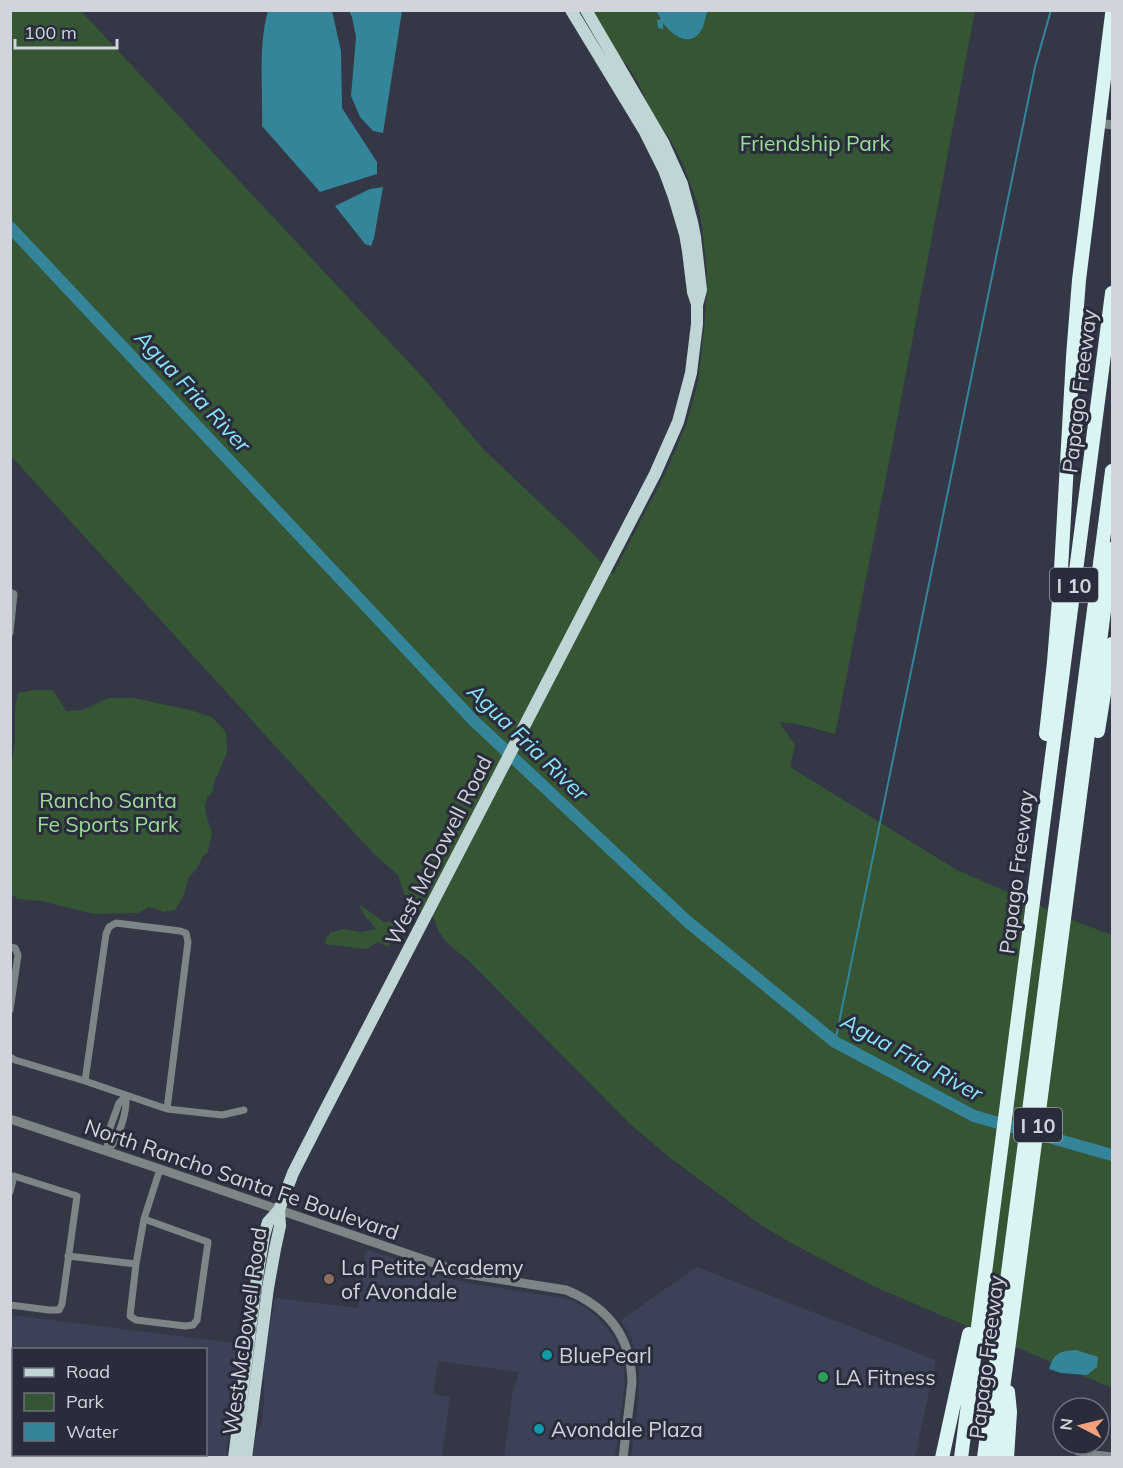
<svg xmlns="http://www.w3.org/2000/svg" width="1123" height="1468" font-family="Mulish,sans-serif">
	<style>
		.built { fill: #3b4156; fill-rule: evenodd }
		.green { fill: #365534 }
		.water { fill: #34859a }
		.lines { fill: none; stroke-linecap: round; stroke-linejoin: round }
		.stream { stroke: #34859a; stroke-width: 2 }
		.river { stroke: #34859a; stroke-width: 12 }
		.minor { stroke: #7c8687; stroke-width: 7 }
		.tertiary { stroke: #7c8687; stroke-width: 9 }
		.primary { stroke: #c0d5d5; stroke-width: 12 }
		.motorway { stroke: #daf4f4; stroke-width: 14 }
		.education-dot { fill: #8d6e63; stroke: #292d3b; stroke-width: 2 }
		.culture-dot { fill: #0f9aa8; stroke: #292d3b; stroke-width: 2 }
		.leisure-dot { fill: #2e9e5b; stroke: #292d3b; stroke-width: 2 }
		.labels { text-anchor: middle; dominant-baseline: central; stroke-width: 6; stroke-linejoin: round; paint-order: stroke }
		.shield { fill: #292d3b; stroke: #9fa2ac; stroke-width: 1.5 }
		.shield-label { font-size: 20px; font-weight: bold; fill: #d1d4dd }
		.park-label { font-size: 21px; fill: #9edd99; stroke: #292d3b }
		.street-label { font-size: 21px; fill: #d1d4dd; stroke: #292d3b }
		.poi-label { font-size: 21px; fill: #d1d4dd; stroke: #292d3b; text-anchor: start }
		.water-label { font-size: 22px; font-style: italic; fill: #8ce3fc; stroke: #292d3b }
	</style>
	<rect width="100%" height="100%" fill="#333746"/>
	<path class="built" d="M366,1249L455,1280L473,1284L564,1298L574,1301L590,1311L601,1321L613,1336L621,1353L624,1369L625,1381L615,1457H504L513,1390L519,1372L438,1361L433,1394L450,1397L442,1457L252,1458L256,1434L261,1425L264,1402V1362L275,1298L358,1308Z
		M697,1267L936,1360L915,1457H631L639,1394V1366L631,1337L621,1320Z
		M11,1315L243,1344L237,1392L231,1414L226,1457L11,1458ZM14,1350H206V1454H14Z"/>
	<path class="green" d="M11,11H81L427,382L483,449L572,533L613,574L667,470L686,425L698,382L700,365L705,321L707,274L702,226L698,205L682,162L670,139L656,119L647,104L640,86L628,66L618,58L592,11H975L886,478L835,734L797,724L779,722L795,745L790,767L957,870L1077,922L1112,935V1388L873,1286L791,1243L761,1225L669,1157L630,1124L467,959C452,947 438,938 434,918L408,905L398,875L375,855L350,828L11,456Z
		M33,690H53L66,711L83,710L108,698H134L190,710L212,717L226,732L227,753L214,783L213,791L207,798L205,805L206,814L212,833L208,852L203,856L197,868L188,879L184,895L175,910L164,912L149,907L138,913L94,914L41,901L18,899L11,894L10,776L15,738V708L18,693Z
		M359,904L384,922L395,921L396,933L388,947L379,942L366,949L325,944L327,936H329L330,933L344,929L361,932L376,929C369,918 363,917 359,904Z"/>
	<path class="water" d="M268,11H332L341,51L342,108L377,162V174L320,192L262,126C263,90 258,45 268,11Z
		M349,11H402L383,133L373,131L360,117L351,96L356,37L352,17Z
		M656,11H708C705,16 705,23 702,29C691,49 673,36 663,23V29L658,28L657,20L661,19Z
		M383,187L374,238L371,246L365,244L335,206L370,189Z
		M1076,1350L1098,1357L1097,1367L1087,1375L1061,1373L1049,1369C1054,1353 1059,1351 1076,1350Z"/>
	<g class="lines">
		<path class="stream" d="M835,1042L1035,67L1051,10"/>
		<path class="river" d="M10,227L473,720L688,922L835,1042L974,1116L1112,1155"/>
		<path class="minor" d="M10,592L14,594L10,633
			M10,947L15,948L18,955L10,1010
			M10,1057L15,1060L85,1081L167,1109L222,1115L244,1110
			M85,1081L106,934L109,927L116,923L180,931L186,933L188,942L167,1109
			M108,1151L107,1136L119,1103L126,1096
			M108,1151C119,1136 127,1115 126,1096
			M10,1192L14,1176L77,1196L62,1304L59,1310H49L10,1305
			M144,1219L208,1242L197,1320L193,1325L185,1326L136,1320L130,1316L136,1264L144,1219L160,1169
			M68,1256L136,1264
			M1078,1452L1112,1456"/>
		<path class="tertiary" d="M1099,123L1112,125
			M10,1119L160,1169L466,1274L566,1290C608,1307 631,1336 632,1382L623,1458"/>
		<path class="primary" d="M571,10L645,132L664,170L674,197L685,234L688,251L693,292L697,304
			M234,1458L256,1284L264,1236L268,1222L279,1210L293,1173L321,1118L655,474L678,422L691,373L697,324V305L701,290L695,237L692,222L682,184L663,142L586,10
			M246,1458L268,1288L275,1249L280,1226L279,1210"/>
		<path class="motorway" d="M1098,731L1112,644
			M1046,734L1054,662L1060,587L1073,357L1079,280L1112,14
			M942,1458L969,1334
			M961,1458L1112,293
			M984,1458L1112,471
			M994,1458L1112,549
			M1007,1458L1010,1412L1008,1392"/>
	</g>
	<circle class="education-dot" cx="329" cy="1279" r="6"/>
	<g class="culture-dot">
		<circle cx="547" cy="1355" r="6"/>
		<circle cx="539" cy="1429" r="6"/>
	</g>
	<circle class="leisure-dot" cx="823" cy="1377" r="6"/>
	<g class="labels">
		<g class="shield">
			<rect x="1050" y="568" width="48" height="34" rx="4.5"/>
			<rect x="1014" y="1108" width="48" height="34" rx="4.5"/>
		</g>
		<g class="shield-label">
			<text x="1074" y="585">I 10</text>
			<text x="1038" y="1125">I 10</text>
		</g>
		<g class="park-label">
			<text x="815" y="143">Friendship Park</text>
			<text x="108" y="800">Rancho Santa<tspan x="108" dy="24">Fe Sports Park</tspan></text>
		</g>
		<g class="street-label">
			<text transform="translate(1079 391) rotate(-83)">Papago Freeway</text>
			<text transform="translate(438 850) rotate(-63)">West McDowell Road</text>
			<text transform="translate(1016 872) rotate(-83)">Papago Freeway</text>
			<text transform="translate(242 1179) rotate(19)">North Rancho Santa Fe Boulevard</text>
			<text transform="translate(244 1331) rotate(-82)">West McDowell Road</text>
			<text transform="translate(986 1357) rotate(-83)">Papago Freeway</text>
		</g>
		<g class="poi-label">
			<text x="341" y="1267">La Petite Academy<tspan x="341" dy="24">of Avondale</tspan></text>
			<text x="559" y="1355">BluePearl</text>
			<text x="835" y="1377">LA Fitness</text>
			<text x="551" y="1429">Avondale Plaza</text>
		</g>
		<g class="water-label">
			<text transform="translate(193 391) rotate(47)">Agua Fria River</text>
			<text transform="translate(528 742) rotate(44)">Agua Fria River</text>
			<text transform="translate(912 1057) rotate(29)">Agua Fria River</text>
		</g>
	</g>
	<rect width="1123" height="1468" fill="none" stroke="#d1d4dd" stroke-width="24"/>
	<rect x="12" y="1348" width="195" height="108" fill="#292d3b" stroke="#6c707c" stroke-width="1.5"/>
	<rect x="24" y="1368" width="30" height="9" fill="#c0d5d5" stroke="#6c707c" stroke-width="1.5"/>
	<text x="66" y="1378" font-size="18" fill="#d1d4dd">Road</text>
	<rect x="24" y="1393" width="30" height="18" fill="#365534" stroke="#6c707c" stroke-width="1.5"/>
	<text x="66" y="1408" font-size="18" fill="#d1d4dd">Park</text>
	<rect x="24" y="1423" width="30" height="18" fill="#34859a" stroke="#6c707c" stroke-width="1.5"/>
	<text x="66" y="1438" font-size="18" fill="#d1d4dd">Water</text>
	<g transform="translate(1081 1426) rotate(277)"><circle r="28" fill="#292d3b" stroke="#6c707c" stroke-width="1.5"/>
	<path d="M0-4.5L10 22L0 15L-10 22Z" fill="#f2a17e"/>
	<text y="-9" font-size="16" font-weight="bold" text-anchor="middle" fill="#d1d4dd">N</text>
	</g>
	<path d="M15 39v9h102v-9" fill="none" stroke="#d1d4dd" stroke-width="3"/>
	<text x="24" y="39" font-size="18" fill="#d1d4dd" stroke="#292d3b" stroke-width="4.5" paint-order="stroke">100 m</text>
</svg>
